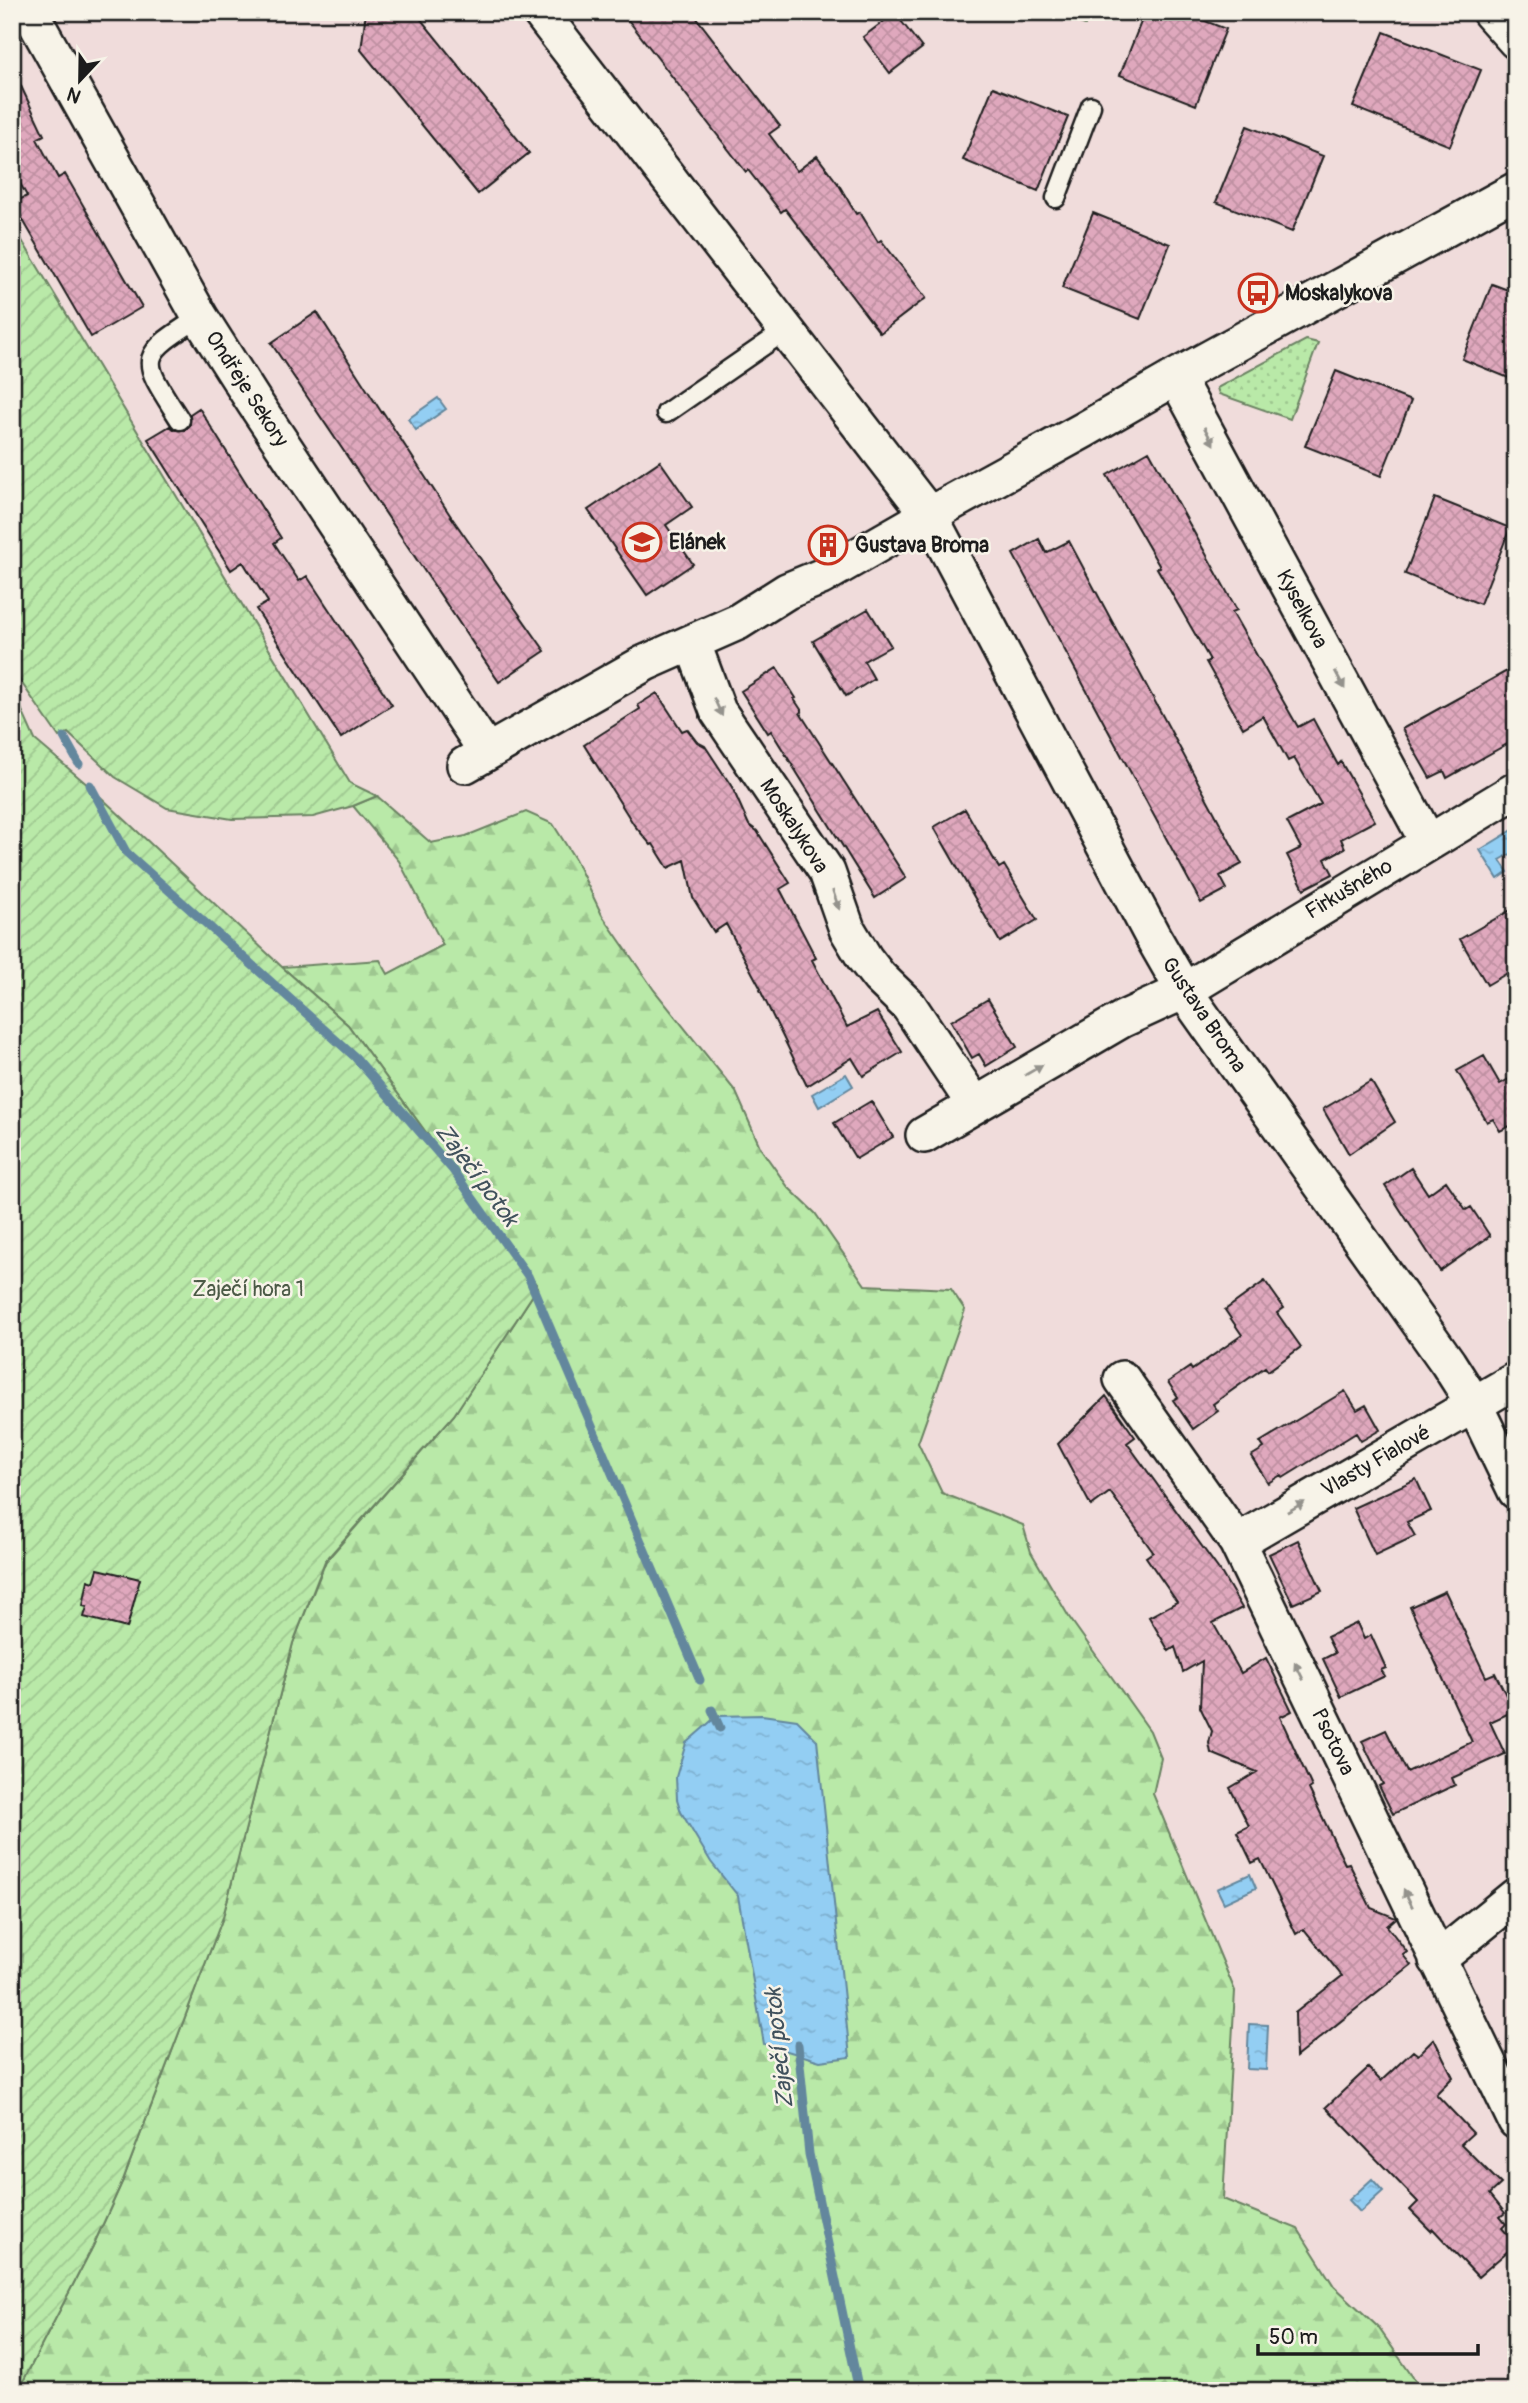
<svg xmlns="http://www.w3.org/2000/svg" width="1528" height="2403" font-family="Pangolin,sans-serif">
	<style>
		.forest { fill: url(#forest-firs); stroke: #6a8262; stroke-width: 2 }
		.park { fill: url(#park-dots); stroke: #6a8262; stroke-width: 2 }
		.garden { fill: url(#garden-furrows); stroke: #6a8262; stroke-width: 2 }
		.water { fill: url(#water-ripples); stroke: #63879d; stroke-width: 2 }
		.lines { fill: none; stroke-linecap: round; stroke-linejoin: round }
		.stream { stroke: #63879d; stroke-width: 9 }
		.building { fill: url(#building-cross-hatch); stroke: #1c1c1c; stroke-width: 2 }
		.lane-casing { stroke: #1c1c1c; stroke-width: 23 }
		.street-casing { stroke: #1c1c1c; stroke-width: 40 }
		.lane { stroke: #f7f3e8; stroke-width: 18 }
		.street { stroke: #f7f3e8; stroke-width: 35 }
		.oneway { fill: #94928c }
		.labels { text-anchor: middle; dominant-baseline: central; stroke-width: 5; stroke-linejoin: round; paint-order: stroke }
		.poi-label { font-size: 21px; font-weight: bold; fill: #1c1c1c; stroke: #f7f3e8; text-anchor: start }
		.street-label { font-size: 21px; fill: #1c1c1c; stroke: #f7f3e8 }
		.park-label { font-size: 21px; fill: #4b5a46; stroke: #f7f3e8 }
		.water-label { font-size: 23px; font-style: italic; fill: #40515c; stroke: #f7f3e8 }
	</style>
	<defs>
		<pattern id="forest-firs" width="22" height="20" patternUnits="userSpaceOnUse" patternTransform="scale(1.75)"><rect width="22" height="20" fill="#b9e9a8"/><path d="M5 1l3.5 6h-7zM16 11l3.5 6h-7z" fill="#9ec790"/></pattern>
		<pattern id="park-dots" width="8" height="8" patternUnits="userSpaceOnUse" patternTransform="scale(1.75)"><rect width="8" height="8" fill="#b9e9a8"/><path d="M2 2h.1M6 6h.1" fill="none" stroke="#9ec790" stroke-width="1.8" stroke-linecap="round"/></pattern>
		<pattern id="garden-furrows" width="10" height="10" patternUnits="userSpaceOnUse" patternTransform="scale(1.75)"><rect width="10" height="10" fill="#b9e9a8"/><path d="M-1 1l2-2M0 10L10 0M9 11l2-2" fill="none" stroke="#9ec790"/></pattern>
		<pattern id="water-ripples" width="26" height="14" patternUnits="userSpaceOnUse" patternTransform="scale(1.75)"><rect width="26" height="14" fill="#93cef3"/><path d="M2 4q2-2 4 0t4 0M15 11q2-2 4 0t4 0" fill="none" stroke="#7eb0d0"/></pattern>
		<pattern id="building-cross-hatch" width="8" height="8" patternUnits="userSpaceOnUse" patternTransform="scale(1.75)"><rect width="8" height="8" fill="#dfa8bd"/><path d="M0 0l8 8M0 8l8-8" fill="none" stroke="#bf90a2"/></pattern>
	</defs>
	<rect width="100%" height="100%" fill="#f0dcdb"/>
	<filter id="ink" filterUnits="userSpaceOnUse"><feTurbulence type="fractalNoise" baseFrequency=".0143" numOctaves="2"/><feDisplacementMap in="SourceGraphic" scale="14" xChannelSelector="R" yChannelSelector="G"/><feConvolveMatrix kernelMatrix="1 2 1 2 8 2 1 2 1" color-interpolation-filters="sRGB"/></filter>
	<g filter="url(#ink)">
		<path class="forest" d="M377,796L431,843L466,836L526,812L553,824L575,859L602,915L654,990L736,1092L761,1149L788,1187L815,1213L865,1285L951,1289L965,1310L918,1443L942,1493L1023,1525L1031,1552L1069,1617L1150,1731L1161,1758L1153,1794L1235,1991L1223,2199L1298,2229L1334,2286L1378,2327L1419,2386L1413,2391H18L93,2246L123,2180L223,1917L293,1643L326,1561L454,1415L538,1287L348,1025L282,967L380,960L388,974L443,945L399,861L353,806Z"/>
		<path class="park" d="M1061,12H1090L1085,25L1065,18Z
			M1306,340L1318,343L1290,419L1219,394L1217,388Z"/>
		<path class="garden" d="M12,224L350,783L377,796L353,806L313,817L232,819L167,808L115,777L68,733L59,737L12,669Z
			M12,688L35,740L89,786L282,967L348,1025L538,1287L454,1415L325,1561L293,1643L223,1917L123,2180L93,2246L18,2391H12Z"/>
		<path class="water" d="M438,398L446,409L416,430L408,419Z
			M1516,828V851L1500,860L1508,872L1498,879L1480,850Z
			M846,1074L853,1086L819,1107L812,1094Z
			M762,1715L797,1720L817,1740L850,2057L820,2061L764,2044L738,1896L711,1862L681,1812L677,1799L676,1777L686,1743L717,1716Z
			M1250,1874L1256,1888L1224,1903L1217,1889Z
			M1249,2024L1268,2025L1266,2070L1247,2069Z
			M1372,2179L1383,2191L1360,2212L1349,2200Z"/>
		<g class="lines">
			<path class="stream" d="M64,737L79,764
				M90,785L126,852L355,1057L452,1169L528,1276L700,1680
				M712,1710L720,1728
				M798,2045L809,2154L859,2391"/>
		</g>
		<path class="building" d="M366,12H415L529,153L478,194L361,50Z
			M622,12H692L780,126L769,134L797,171L817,156L839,185L856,214L860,212L878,242L881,240L926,298L880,333L785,209L781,212L748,170L746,172Z
			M1145,12H1182L1226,29L1196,105L1120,75Z
			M895,13L922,48L890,73L863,37Z
			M1384,32L1481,70L1450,146L1353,107Z
			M12,67L44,135L37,139L58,178L65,174L142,307L91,337L13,203L27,196L12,169Z
			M993,87L1068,117L1038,191L963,160Z
			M1247,126L1323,156L1292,232L1216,202Z
			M1093,213L1170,244L1140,319L1062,288Z
			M1492,284L1516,293V381L1462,359Z
			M317,312L382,413L383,412L452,518L545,651L499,682L271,343Z
			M1336,371L1411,401L1381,476L1305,446Z
			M199,408L281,538L274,543L299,581L307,576L392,705L341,738L256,609L268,602L243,562L231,570L148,439L170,426L175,430H185L190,425V414Z
			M1149,451L1237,610L1232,612L1298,727L1313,719L1338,765L1341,762L1375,821L1341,839L1345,848L1325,859L1333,874L1304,889L1287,855L1301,848L1287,822L1321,804L1294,758L1288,761L1263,716L1243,728L1206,662L1210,660L1157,568L1160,567L1107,475Z
			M660,461L692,507L666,525L693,564L647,595L588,510Z
			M1435,498L1510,528L1480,604L1405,574Z
			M1039,539L1046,553L1069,541L1242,864L1220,876L1227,889L1201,903L1013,554Z
			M868,609L891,646L864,661L874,679L846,696L813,641Z
			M1516,666V739L1447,778L1444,771L1430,778L1402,729Z
			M777,668L796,698L794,699L802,711L800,713L906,878L875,898L771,731L768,733L741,691Z
			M657,693L682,731L687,729L697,742L705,746L732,787L749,825L757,831L790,883L780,889L816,958L812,960L847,1027L877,1012L902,1052L863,1076L852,1058L807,1086L760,990L761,989L726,924L714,932L693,898L685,860L668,868L653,844L651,845L634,825L584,745L640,709L638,705Z
			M965,809L999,868L1004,865L1037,920L1000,942L934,827Z
			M1516,907V968L1487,985L1460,939Z
			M988,999L1017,1047L986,1066L979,1054L972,1058L951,1021Z
			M1484,1056L1500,1084L1516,1075V1123L1500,1131L1493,1119L1487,1122L1457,1071Z
			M1371,1081L1395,1122L1349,1154L1323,1109Z
			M871,1101L893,1137L856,1159L834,1123Z
			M1411,1168L1428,1194L1446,1181L1466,1210L1471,1207L1490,1236L1440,1271L1385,1186Z
			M1265,1281L1284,1308L1277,1313L1301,1347L1268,1371L1265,1367L1213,1404L1218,1411L1193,1429L1173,1400L1178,1397L1168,1382L1190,1367L1192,1370L1242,1335L1225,1310Z
			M1345,1391L1357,1410L1366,1405L1380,1430L1361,1441L1356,1433L1283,1478L1281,1475L1268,1483L1251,1456L1264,1448L1260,1442Z
			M1106,1396L1135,1437L1127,1443L1222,1574L1242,1608L1213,1623L1241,1673L1266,1658L1292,1711L1280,1717L1312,1787L1309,1789L1345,1864L1349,1863L1371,1908L1396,1918L1387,1926L1407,1952L1403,1955L1411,1965L1296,2057L1295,2013L1342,1976L1304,1929L1296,1934L1260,1859L1252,1863L1237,1832L1249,1826L1230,1788L1257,1772L1211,1753L1209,1743L1212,1731L1200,1707L1202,1661L1183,1672L1175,1647L1169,1651L1149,1617L1177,1602L1146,1557L1153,1552L1110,1492L1091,1506L1058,1444Z
			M1416,1479L1431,1511L1407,1522L1415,1536L1375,1555L1353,1508Z
			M1298,1540L1322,1591L1293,1604L1269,1554Z
			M98,1569L140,1579L127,1628L84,1617L87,1607L83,1606L88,1580L94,1582Z
			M1445,1591L1486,1677L1495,1673L1514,1711L1490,1722L1505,1754L1452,1778L1455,1785L1393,1814L1379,1786L1383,1784L1362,1741L1386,1730L1407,1772L1472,1742L1410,1607Z
			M1357,1623L1364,1639L1371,1635L1386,1668L1381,1670L1385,1676L1341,1697L1323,1659L1335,1653L1327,1637Z
			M1434,2039L1453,2077L1436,2094L1473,2133L1461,2144L1501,2184L1490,2194L1505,2213L1500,2217L1506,2224L1502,2228L1516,2244L1478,2277L1433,2229L1431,2231L1410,2210L1418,2202L1326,2107L1368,2068L1381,2081L1413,2051L1418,2055Z"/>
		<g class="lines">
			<defs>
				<path id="lane" d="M1056,198L1091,106
					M666,413L786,330
					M180,420C140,357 136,358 200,317"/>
				<path id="street" d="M30,12L200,317L254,402L487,752
					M540,12L929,515L1153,937L1184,991L1448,1363L1474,1404L1516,1491
					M1490,12L1516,41
					M1176,377L1428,842
					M693,644L718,711L827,872L847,929L865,959L879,977L909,1006L975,1105
					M465,765L645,663L738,622L787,591L821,577L929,515L1084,430L1176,377L1516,190
					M924,1135L1123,1019L1184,991L1516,790
					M1122,1379L1237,1542L1516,2121
					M1237,1542L1516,1380
					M1437,1960L1516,1896"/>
			</defs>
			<use href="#lane" class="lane-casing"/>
			<use href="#street" class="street-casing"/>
			<use href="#lane" class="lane"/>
			<use href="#street" class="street"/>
		</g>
		<defs><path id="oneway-solid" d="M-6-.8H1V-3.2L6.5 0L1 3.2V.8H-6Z" transform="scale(1.75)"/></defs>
		<g class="oneway">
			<use href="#oneway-solid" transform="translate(1209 436) rotate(62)"/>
			<use href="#oneway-solid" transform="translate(1340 680) rotate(62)"/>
			<use href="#oneway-solid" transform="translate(718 707) rotate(65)"/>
			<use href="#oneway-solid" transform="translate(836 900) rotate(71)"/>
			<use href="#oneway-solid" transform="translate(1034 1070) rotate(-30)"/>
			<use href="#oneway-solid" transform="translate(1296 1507) rotate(-30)"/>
			<use href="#oneway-solid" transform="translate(1299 1671) rotate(-116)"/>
			<use href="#oneway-solid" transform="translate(1408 1898) rotate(-116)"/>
		</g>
	</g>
	<defs>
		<symbol id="bus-ring" viewBox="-11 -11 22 22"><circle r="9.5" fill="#f7f3e8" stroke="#c8321e" stroke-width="1.5"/><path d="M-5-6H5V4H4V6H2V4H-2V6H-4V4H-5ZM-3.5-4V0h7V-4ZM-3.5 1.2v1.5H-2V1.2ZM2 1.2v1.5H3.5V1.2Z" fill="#c8321e"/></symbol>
		<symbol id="school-ring" viewBox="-11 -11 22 22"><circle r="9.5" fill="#f7f3e8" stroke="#c8321e" stroke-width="1.5"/><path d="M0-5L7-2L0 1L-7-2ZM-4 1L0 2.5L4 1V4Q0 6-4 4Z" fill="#c8321e"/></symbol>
		<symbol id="building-ring" viewBox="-11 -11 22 22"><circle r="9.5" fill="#f7f3e8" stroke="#c8321e" stroke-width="1.5"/><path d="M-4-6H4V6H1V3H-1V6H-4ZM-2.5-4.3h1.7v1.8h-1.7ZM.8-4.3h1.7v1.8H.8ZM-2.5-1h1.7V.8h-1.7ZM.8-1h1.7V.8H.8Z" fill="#c8321e"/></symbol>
	</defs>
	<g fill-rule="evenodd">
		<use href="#bus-ring" x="1236" y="271" width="44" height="44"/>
		<use href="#school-ring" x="620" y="520" width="44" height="44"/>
		<use href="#building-ring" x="806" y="523" width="44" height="44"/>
	</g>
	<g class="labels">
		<g class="poi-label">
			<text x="1285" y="293">Moskalykova</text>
			<text x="669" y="542">Elánek</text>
			<text x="855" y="545">Gustava Broma</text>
		</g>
		<g class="street-label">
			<text transform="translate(247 389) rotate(57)">Ondřeje Sekory</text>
			<text transform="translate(1302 609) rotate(62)">Kyselkova</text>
			<text transform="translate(794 826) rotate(57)">Moskalykova</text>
			<text transform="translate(1349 889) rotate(-31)">Firkušného</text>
			<text transform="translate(1204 1015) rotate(56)">Gustava Broma</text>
			<text transform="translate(1376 1461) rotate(-30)">Vlasty Fialové</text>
			<text transform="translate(1333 1742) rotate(64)">Psotova</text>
		</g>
		<g class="park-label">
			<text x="248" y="1289">Zaječí hora 1</text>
		</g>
		<g class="water-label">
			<text transform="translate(477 1175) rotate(53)">Zaječí potok</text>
			<text transform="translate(779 2048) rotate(-96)">Zaječí potok</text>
		</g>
	</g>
	<rect width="1528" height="2403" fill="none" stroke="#f7f3e8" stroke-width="42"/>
	<rect x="21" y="21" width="1486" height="2361" fill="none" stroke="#1c1c1c" stroke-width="2.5" filter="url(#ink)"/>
	<g transform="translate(80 80) rotate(202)" stroke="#f7f3e8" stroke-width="5" paint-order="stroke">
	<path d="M0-5L12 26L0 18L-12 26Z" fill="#1c1c1c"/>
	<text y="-10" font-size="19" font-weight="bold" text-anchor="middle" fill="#1c1c1c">N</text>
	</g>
	<path d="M1258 2344v10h220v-10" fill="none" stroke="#1c1c1c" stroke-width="3.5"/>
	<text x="1269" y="2344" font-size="21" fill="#1c1c1c" stroke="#f7f3e8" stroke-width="5" paint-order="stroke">50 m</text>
</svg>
